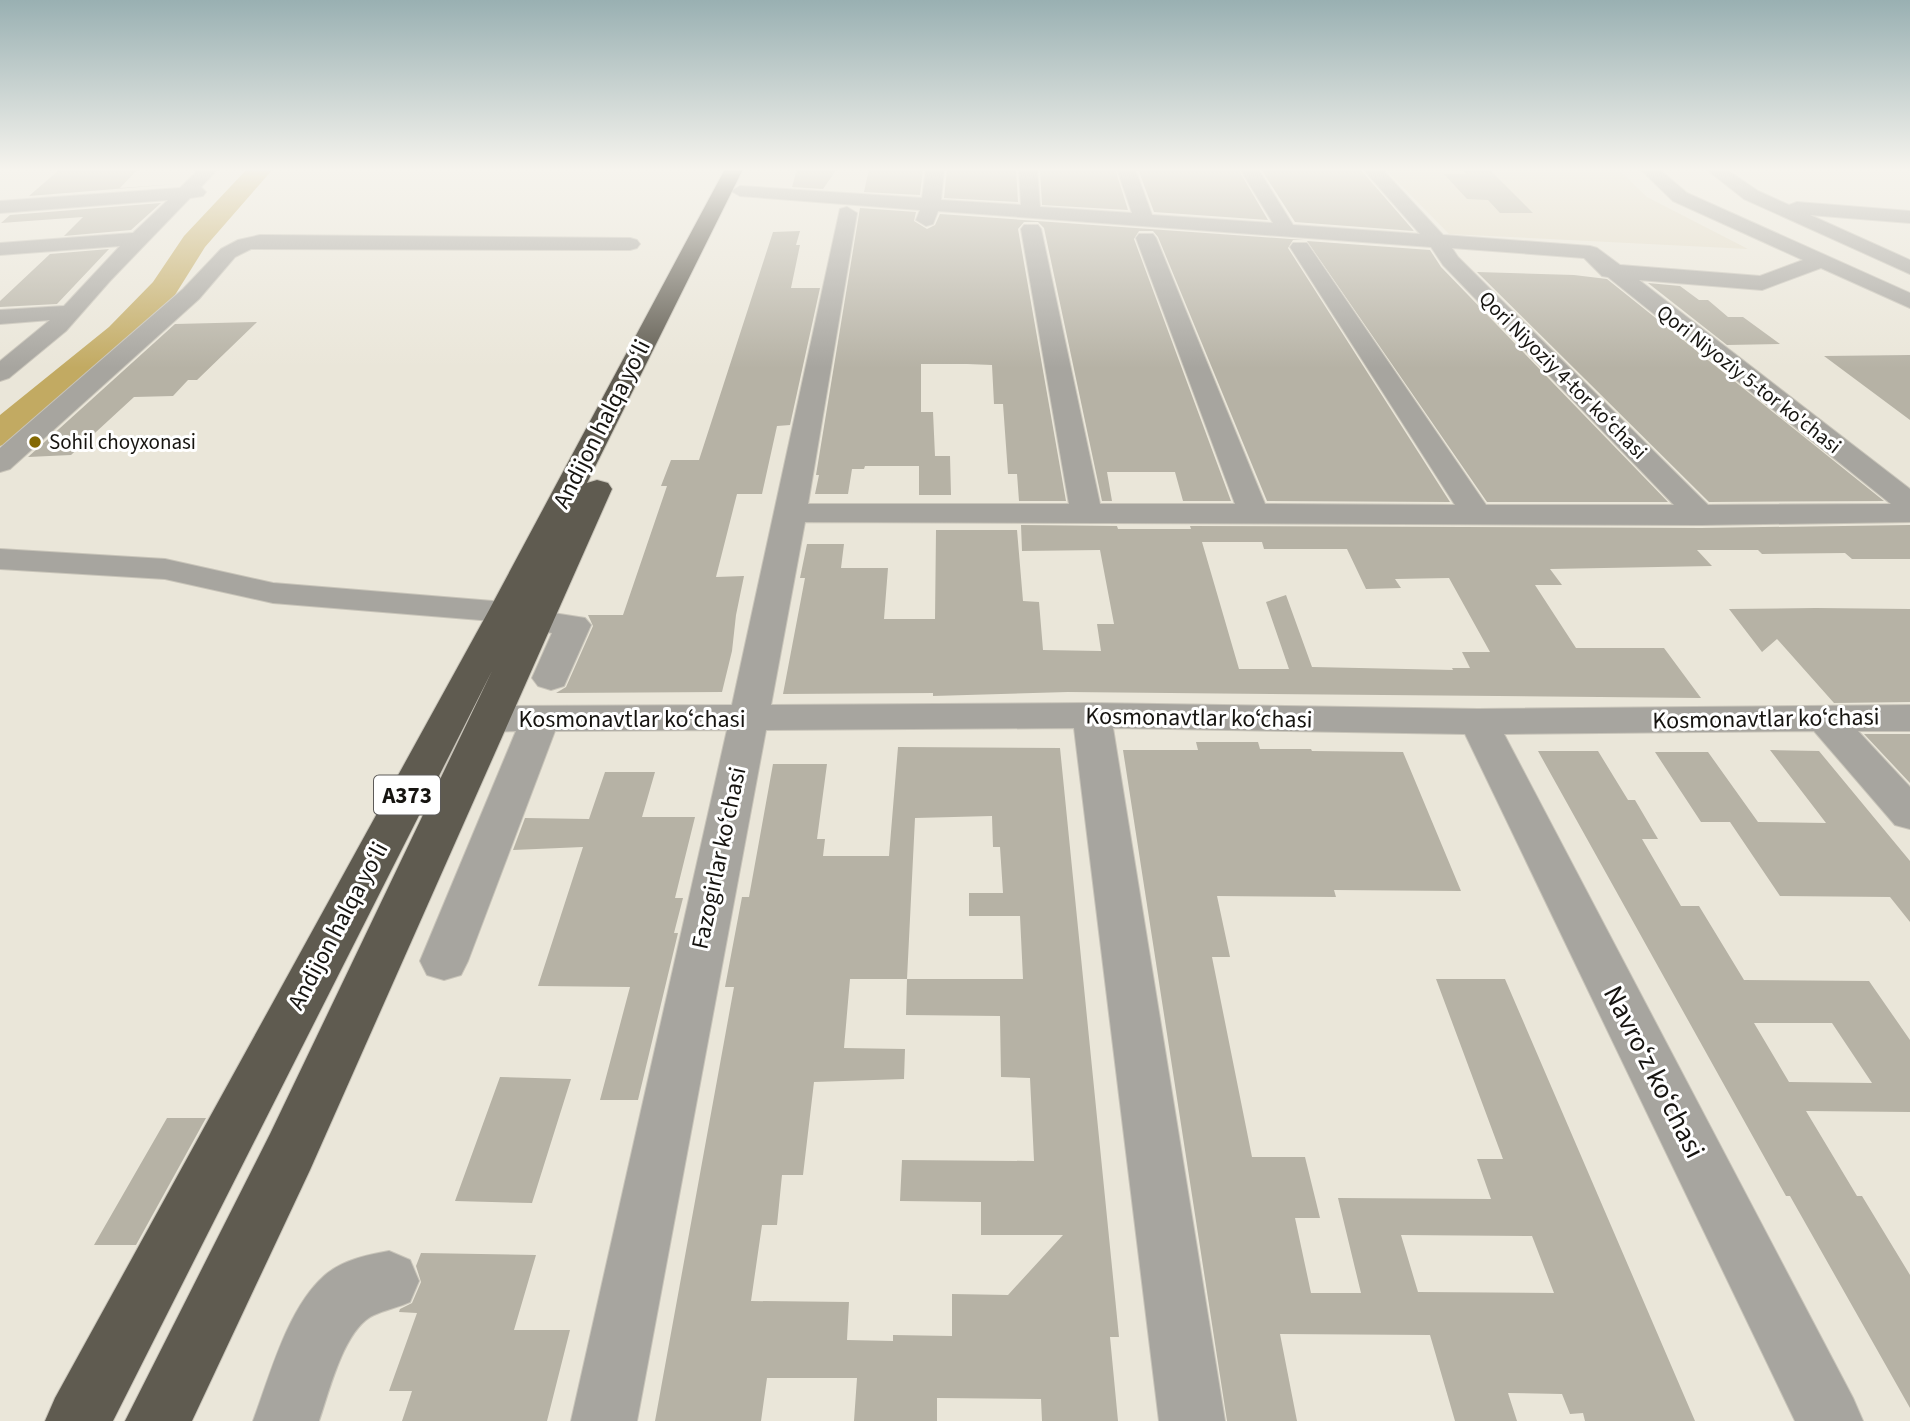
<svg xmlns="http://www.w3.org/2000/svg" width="1910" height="1421" font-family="'Source Sans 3',sans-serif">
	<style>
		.built { fill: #e1dac6 }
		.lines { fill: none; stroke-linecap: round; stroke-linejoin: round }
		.river { fill: #c2aa62; fill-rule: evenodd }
		.building { fill: #b6b2a5; fill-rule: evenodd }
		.minor-casing { stroke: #c8c4b9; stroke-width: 2 }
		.highway-casing { stroke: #c8c4b9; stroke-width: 2 }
		.minor { fill: #a7a59f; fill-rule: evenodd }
		.highway { fill: #5f5b50; fill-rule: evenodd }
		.poi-dot { fill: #846903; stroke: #fff; stroke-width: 2.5 }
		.labels { text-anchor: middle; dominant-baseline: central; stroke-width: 6; stroke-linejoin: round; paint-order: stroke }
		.far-street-label { font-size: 21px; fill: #161410; stroke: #fff }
		.far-poi-label { font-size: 21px; fill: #161410; stroke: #fff; text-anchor: start }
		.shield { fill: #fff; stroke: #5c5a58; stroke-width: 2 }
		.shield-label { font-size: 23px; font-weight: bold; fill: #161410 }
		.street-label { font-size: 24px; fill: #161410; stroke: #fff }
		.near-street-label { font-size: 28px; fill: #161410; stroke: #fff }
	</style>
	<rect width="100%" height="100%" fill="#eae6d9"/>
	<path class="built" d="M1385,169H1618L1647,197L1748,249L1449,234Z"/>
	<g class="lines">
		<path class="river" d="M247,169H273L205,247L175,295L133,341L14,442L0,446V415L109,327L153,282L184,236Z"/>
	</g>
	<path class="building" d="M60,169H138L120,188L177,184L29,196Z
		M797,169H837L823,189L792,187Z
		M869,169H923L920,195L864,192Z
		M947,169H1016L1018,202L944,198Z
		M1040,169H1115L1128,210L1042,205Z
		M1138,169H1238L1268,220L1154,212Z
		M1261,169H1360L1414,231L1295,222Z
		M1462,169H1489L1533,213H1500L1488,200L1467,199L1444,174H1466Z
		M161,203L131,230L64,236L83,217L1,223L10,215Z
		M860,208L916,212L914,221L927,229L935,225L940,214L1304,240H1293L1288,248L1450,502L1267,501L1158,237L1153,231H1139L1134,239L1231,501H1183L1175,472H1107L1112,501H1102L1044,228L1038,222H1024L1018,229L1066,501H1019L1017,474H1008L1003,404H994L992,365L967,364H921V412H933L935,456H950L951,495H919V466H865L864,469H852L848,494H815L819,475H816Z
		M800,231L796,245H800L791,288H820L790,425L777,426L762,494H737L716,577L744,576L736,615L732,651L722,692L556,693L566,687L593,626L588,615H623L667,486H661L671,460H699L773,232Z
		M1307,241L1430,250L1441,267L1668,502H1487Z
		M109,249L57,304L0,307V301L50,254Z
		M1477,272L1574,275L1607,279L1884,501L1709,502Z
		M1648,283L1680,286L1699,300H1708L1728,317H1743L1780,344L1727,345Z
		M257,322L197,380H188L173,396L134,397L71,455L28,457L175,324Z
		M1910,355V420L1824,356Z
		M1021,525L1117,526L1118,529H1191L1190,526L1701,528L1910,525V559H1852L1845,553L1762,554L1758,550H1697L1712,566L1550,569L1562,585H1535L1576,648H1664L1701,698L1068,692L933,696V693L783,694L805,578H800L807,544H844L841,568H888L884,619H935L936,530H1017L1023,601L1039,602L1043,650L1101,651L1097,624H1114L1100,550L1022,551ZM1202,542H1262L1264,549H1347L1366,589L1401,588L1395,579L1449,578L1490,652H1462L1470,668H1452L1453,670L1312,667L1286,595L1266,602L1289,669H1239Z
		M1816,608L1910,609V702L1834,703L1777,639L1762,652L1729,609Z
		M1864,734H1910V783Z
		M1196,742H1258L1260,749H1311L1312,751L1403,752L1461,891L1334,890L1336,897L1217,896L1230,957H1212L1252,1157H1305L1320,1218H1295L1311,1293H1361L1338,1198L1491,1199L1477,1159H1503L1436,979H1505L1695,1421H1585L1583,1413L1570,1414L1562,1394L1508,1393L1517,1421H1455L1430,1335L1280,1334L1297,1421H1227L1123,750H1198ZM1401,1235L1532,1236L1554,1293L1418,1292Z
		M898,747L1060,748L1119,1337H1110L1118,1421H1042L1041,1399L937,1398V1421H854L857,1378H767L761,1421H655L734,987H725L742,897H749L773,764H827L817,839H825L823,856H889ZM992,816L993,847H1000L1003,893H969V916H1020L1023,979H907L915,818ZM850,979H907L906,1015L1000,1016L1001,1077L1030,1078L1034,1161L902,1160L900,1201L981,1202V1235H1063L1008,1295L952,1294V1336L893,1335V1341L847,1340L849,1302L751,1301L762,1225H777L782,1175H803L814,1082L904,1079L905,1049L844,1048Z
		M1770,750L1819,751L1910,861V922L1890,897L1780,896L1730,822H1701L1655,752H1708L1758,822L1826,823Z
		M1538,751H1598L1628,800H1635L1658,839H1642L1681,906H1699L1744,980L1869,981L1910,1040V1112L1806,1111L1857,1196H1862L1910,1275V1408L1790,1196H1786ZM1754,1023H1832L1872,1083L1789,1082Z
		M605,772H655L642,817H695L675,898H683L674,933H678L638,1100H600L630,987L538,986L583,847L513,850L525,818L589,819Z
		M500,1077L571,1079L532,1203L455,1201Z
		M167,1118H206L136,1245H94Z
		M421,1253L536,1255L514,1330H570L547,1421H402L412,1391H389L417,1313L399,1312L400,1309L412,1303L421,1282L416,1266Z"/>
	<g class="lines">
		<defs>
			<path id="minor" d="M199,169H218L201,187L206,192L203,196L190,198L110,281L66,331L9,378L0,381V361L50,320L0,324V310L64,306L120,246L0,255V243L133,233L168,200L0,213V201L180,188Z
				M926,169H944L941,200L1021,205L1019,169H1037L1040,207L1132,213L1117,169H1135L1152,215L1273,223L1240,169H1258L1293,225L1420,234L1363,169H1382L1443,235L1590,246L1597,248L1620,265L1760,276L1803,260L1673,201L1640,169H1659L1687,193L1910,293V308L1821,268L1762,290L1639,280L1910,489V522L1701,525L805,522L771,705L1092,703L1478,709L1910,705V731H1858L1910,787V829L1895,825L1814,731L1504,734L1853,1398L1863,1421H1795L1465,734L1113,728L1225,1421H1159L1074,728L766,730L637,1421H571L727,730L555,731L468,961L461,975L444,980L427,975L420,961L516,731L489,732L475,728L470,719L475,710L489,706L732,705L840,209L847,207L857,213L808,504H1069L1021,229L1024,225H1038L1041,229L1100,504H1235L1136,238L1139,234H1153L1156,238L1265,504L1455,505L1290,247L1293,243H1307L1486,505H1674L1443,265L1431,247L938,211L933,224L926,226L916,220L920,210L740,196L731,191L740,186L922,198ZM1452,248L1584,258L1602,276L1608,277L1891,504L1708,505L1458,257Z
				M1706,169H1726L1758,191L1789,205L1797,202L1910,211V223L1810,215L1910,260V274L1744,199Z
				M260,235L630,238L637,240L640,244L637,248L630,250L251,249L235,257L199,299L10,469L0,472V448L183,289L221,249L238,240Z
				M0,549L165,559L273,583L505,602L517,605L522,612L517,619L505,622L273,603L165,579L0,569Z
				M534,610L585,618L591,625L564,686L551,690L538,686L532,678L552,633L522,628L516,621L522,614Z
				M389,1251L410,1260L419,1281L410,1302C399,1307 385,1310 374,1315C344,1328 329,1393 319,1421H253C270,1376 287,1309 324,1276C342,1260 367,1255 389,1251Z"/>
			<path id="highway" d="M725,169H743L587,483L597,480L608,483L612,489L310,1170L192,1421H125L270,1134L492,671L113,1421H45L55,1398L488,612Z"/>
		</defs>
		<use href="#minor" class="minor-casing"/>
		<use href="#highway" class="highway-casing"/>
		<use href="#minor" class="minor"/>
		<use href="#highway" class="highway"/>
	</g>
	<linearGradient id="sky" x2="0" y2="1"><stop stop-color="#99b0b2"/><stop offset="0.46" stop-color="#f6f4ee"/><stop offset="1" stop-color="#f6f4ee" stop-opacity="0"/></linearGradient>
	<rect width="1910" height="368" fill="url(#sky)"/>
	<circle class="poi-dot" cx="35" cy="442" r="7"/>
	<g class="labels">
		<g class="far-street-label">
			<text transform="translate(1563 375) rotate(45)">Qori Niyoziy 4-tor koʻchasi</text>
			<text transform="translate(1749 379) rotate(38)">Qori Niyoziy 5-tor ko'chasi</text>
		</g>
		<g class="far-poi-label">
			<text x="49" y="442">Sohil choyxonasi</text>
		</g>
		<rect class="shield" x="374" y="775.5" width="66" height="39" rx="5"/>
		<g class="shield-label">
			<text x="407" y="795">A373</text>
		</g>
		<g class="street-label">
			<text transform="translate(602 424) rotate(-63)">Andijon halqa yo‘li</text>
			<text transform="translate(1199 718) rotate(1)">Kosmonavtlar koʻchasi</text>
			<text x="632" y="719">Kosmonavtlar koʻchasi</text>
			<text transform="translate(1766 719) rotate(-1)">Kosmonavtlar koʻchasi</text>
			<text transform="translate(719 858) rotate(-78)">Fazogirlar koʻchasi</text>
			<text transform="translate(338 926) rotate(-62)">Andijon halqa yo‘li</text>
		</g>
		<g class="near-street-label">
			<text transform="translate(1654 1072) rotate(63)">Navroʻz koʻchasi</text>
		</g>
	</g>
</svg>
